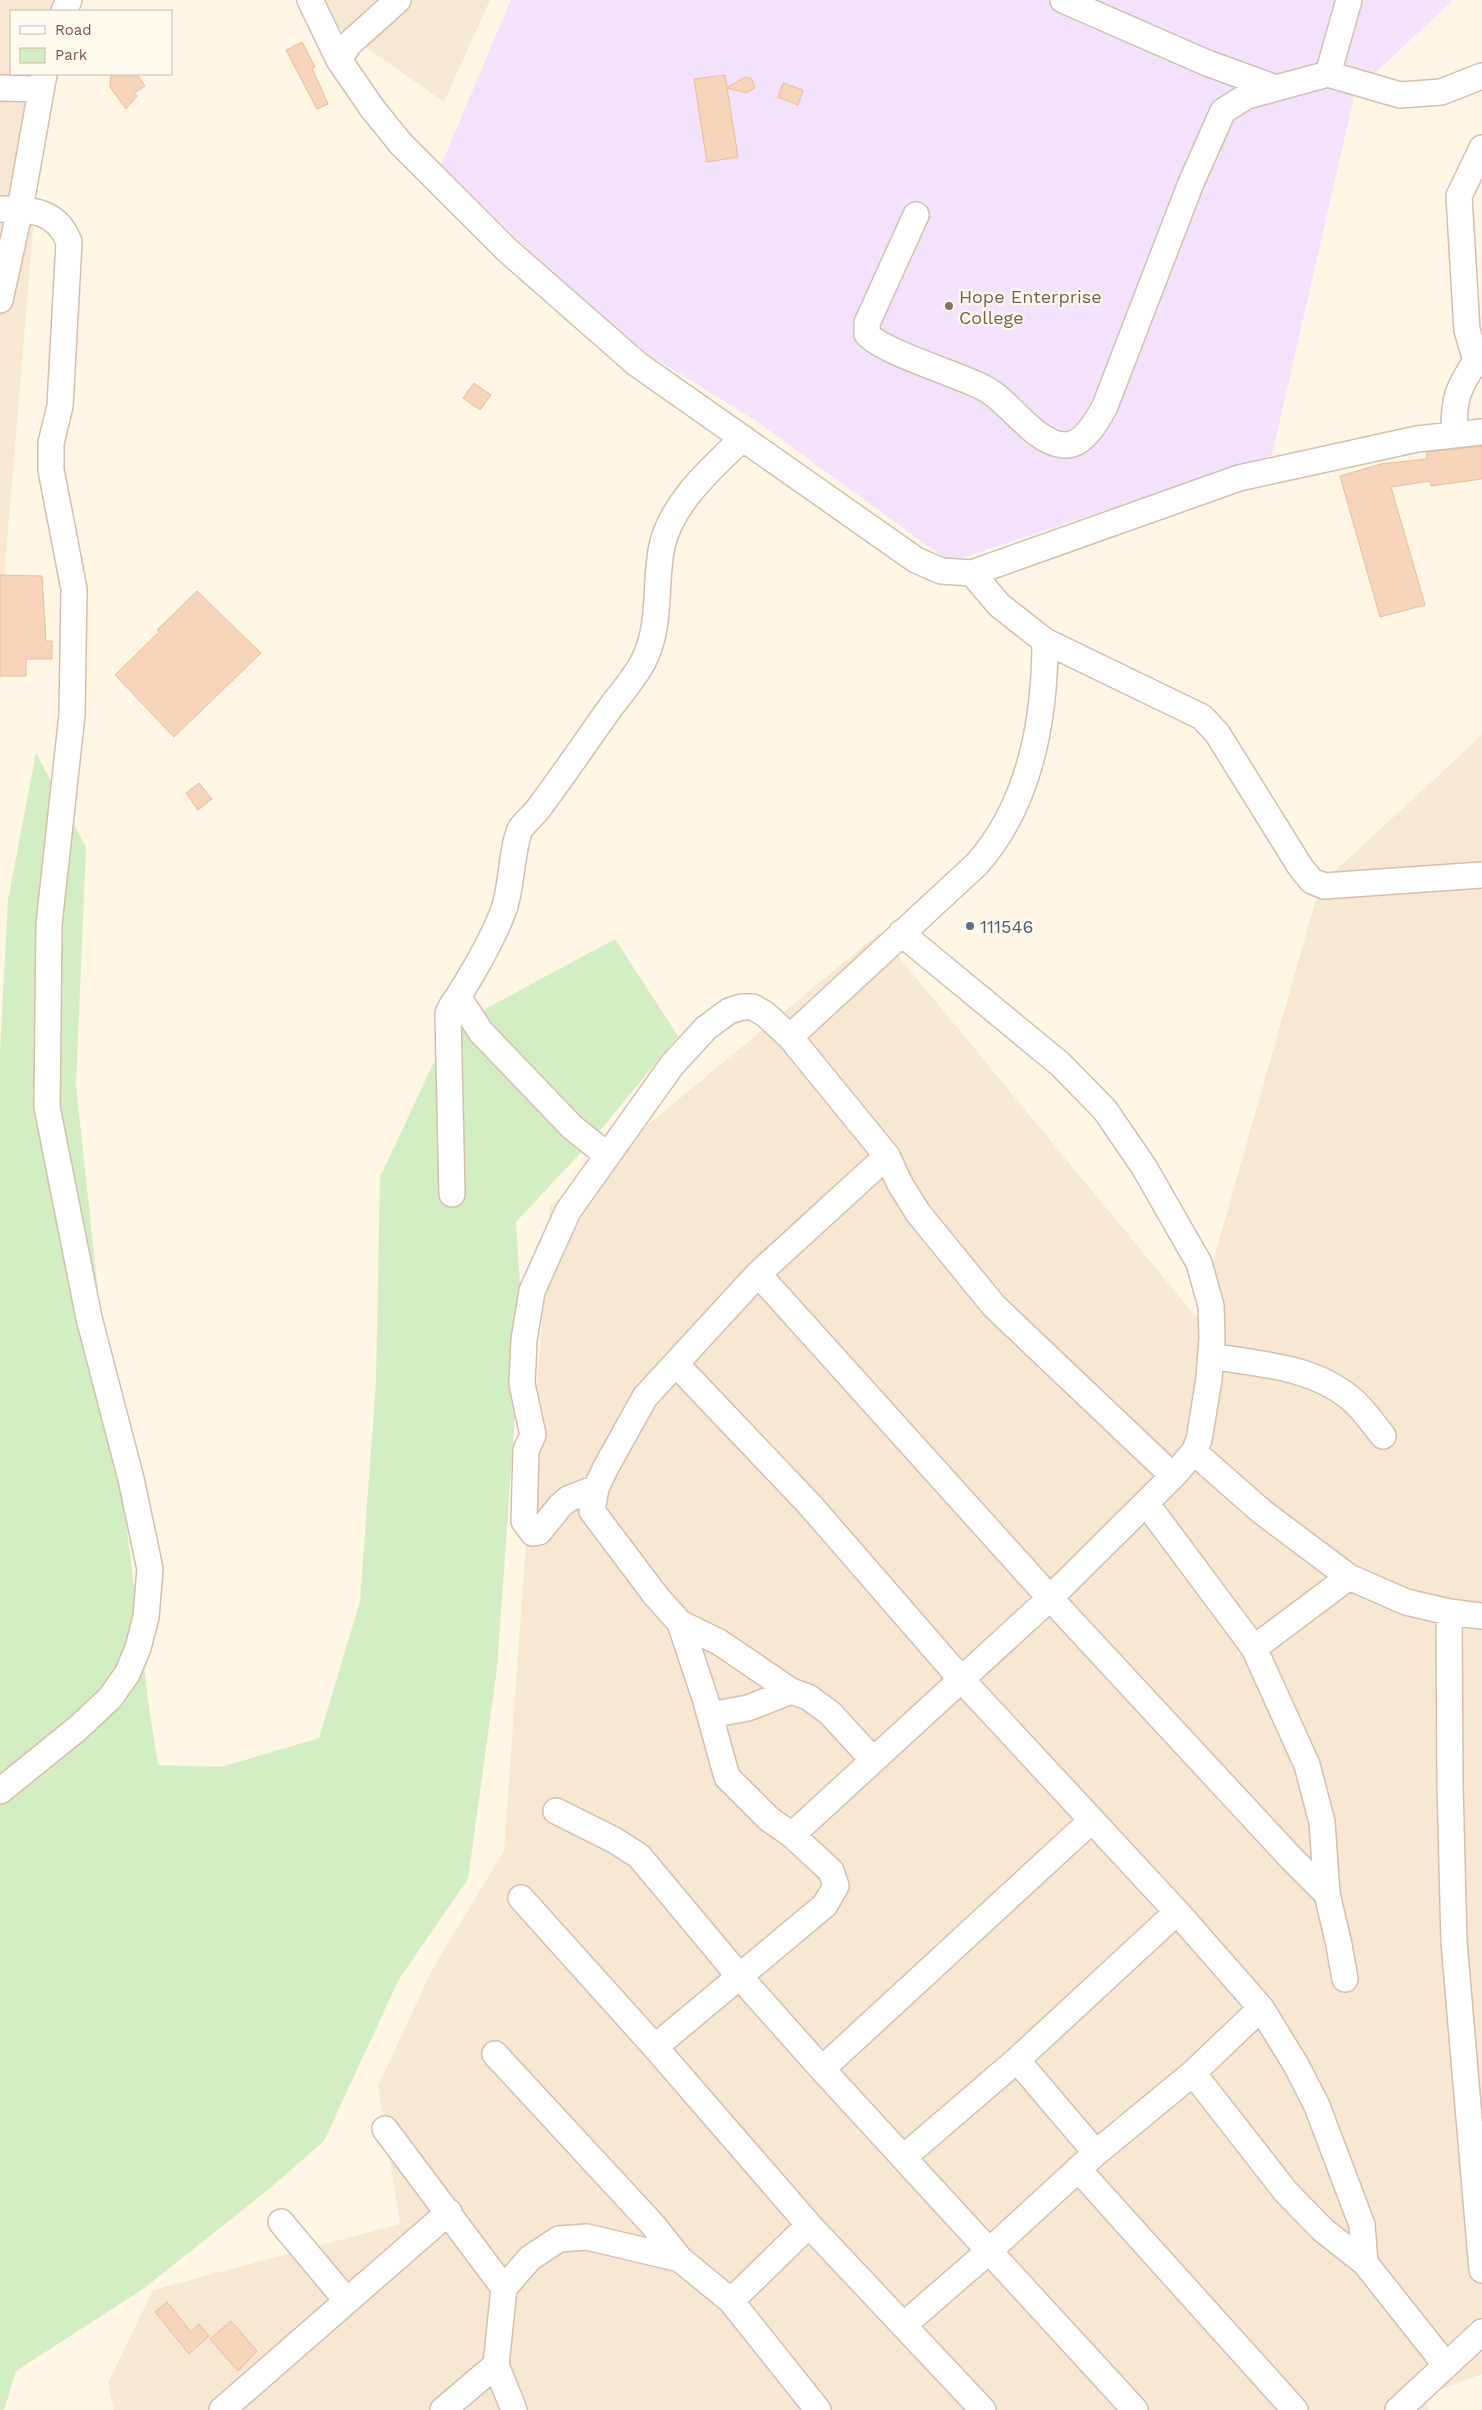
<svg xmlns="http://www.w3.org/2000/svg" width="1482" height="2410" font-family="'Work Sans',sans-serif">
	<style>
		.residential { fill: #f7e8d3 }
		.education { fill: #f3e2fb }
		.green { fill: #d2eec2 }
		.building { fill: #f7d5ba; stroke: #ecbb98 }
		.lines { fill: none; stroke-linecap: round; stroke-linejoin: round }
		.minor-casing { stroke: #d5bfac; stroke-width: 28 }
		.minor { stroke: #fff; stroke-width: 25 }
		.education-dot { fill: #8d6e63; stroke: #fff9ee; stroke-width: 2 }
		.service-dot { fill: #5c6f8a; stroke: #fff9ee; stroke-width: 2 }
		.labels { text-anchor: middle; dominant-baseline: central; stroke-width: 4.5; stroke-linejoin: round; paint-order: stroke }
		.education-label { font-size: 18px; fill: #785e54; stroke: #fff9ee; text-anchor: start }
		.service-label { font-size: 18px; fill: #4e5e75; stroke: #fff9ee; text-anchor: start }
	</style>
	<rect width="100%" height="100%" fill="#fff6e6"/>
	<path class="residential" d="M0,0H52L51,11H11V74H46L0,626Z
		M299,0H490L444,102Z
		M1482,735V2374L1423,2396L1429,2410H114L108,2383L153,2290L400,2224L378,2086L433,1968L504,1851L550,1206L879,933L1197,1318L1320,885Z"/>
	<path class="education" d="M511,0H1453L1355,92L1272,455L950,562L756,421L643,351L540,261L441,165Z"/>
	<path class="green" d="M36,753L86,847L76,1085L102,1329L149,1707L158,1765L221,1767L319,1738L360,1601L376,1382L380,1177L450,1028L615,939L678,1036L589,1144L516,1222L522,1316L497,1668L468,1879L399,1979L324,2141L269,2189L143,2289L16,2371L4,2410H0V1051L8,900Z"/>
	<path class="building" d="M302,42L315,67L312,68L328,104L317,109L286,50Z
		M111,74H137L145,86L134,93L137,96L126,109L110,87Z
		M725,75L727,87L746,77L752,79L755,88L746,93L727,88L738,157L707,162L694,79Z
		M783,83L803,90L798,105L778,97Z
		M474,383L491,395L480,410L463,398Z
		M1482,446V479L1431,486L1430,481L1391,487L1425,605L1380,617L1340,476L1381,464L1427,459V452Z
		M0,575L42,576L46,641H52V659H26V676H0Z
		M197,591L261,653L174,737L115,675L159,632L157,630Z
		M199,783L212,799L198,810L186,793Z
		M167,2302L191,2332L199,2324L209,2336L189,2354L155,2312Z
		M231,2321L257,2351L238,2371L210,2339Z"/>
	<g class="lines">
		<defs>
			<path id="minor" d="M310,0L339,60L372,108L401,144L507,250L637,364L916,560L941,571L972,573L1239,478L1417,439L1482,432
				M1063,0L1207,63L1276,88
				M64,11L69,0
				M339,60L349,44L398,0
				M1328,74L1349,0
				M0,88L39,89
				M1482,148L1459,196L1467,330L1476,361L1482,364
				M0,209C30,209 57,210 69,242L60,406L51,443V470L74,589L72,715L49,924L47,1107L89,1318L131,1479L150,1569L146,1617L138,1648L127,1674L110,1698L78,1728L0,1791
				M916,215L867,323V334C884,353 958,374 984,388C1010,401 1033,442 1063,445C1083,447 1097,421 1105,406L1191,183L1223,111L1247,96L1328,74L1400,95L1441,92L1482,76
				M0,300L20,209L44,74
				M1454,435C1454,399 1456,391 1476,361
				M972,573L999,605L1045,641L1202,717L1217,733L1301,868L1312,881L1324,886L1482,875
				M458,997L481,1032L572,1127L607,1155
				M790,1037L977,864C1031,803 1045,720 1045,641
				M452,1194L448,1014C450,1006 455,1002 459,995C476,968 493,939 504,909C512,887 512,843 521,828C527,820 536,813 541,805C566,772 589,737 613,704C624,690 636,676 644,660C662,623 654,584 662,546C672,502 712,468 743,438
				M758,1274L1050,1598L1291,1858L1327,1894
				M1211,1356C1257,1364 1312,1366 1350,1398C1363,1408 1373,1424 1383,1436
				M676,1364L810,1505L961,1679L1177,1912L1261,2008L1296,2065L1317,2106L1362,2225L1365,2263
				M1194,1452L1261,1511L1349,1577L1406,1602L1449,1612L1482,1616
				M596,1488L568,1499L560,1506L539,1532L533,1533L524,1521L526,1450L533,1435L522,1384L524,1340L532,1291L568,1211L672,1065L706,1028L729,1011L742,1007H753L765,1014L790,1037L887,1156L900,1184L918,1213L994,1306L1173,1476
				M1146,1503L1254,1648L1307,1765L1322,1822L1327,1894L1339,1945L1345,1979
				M1449,1612L1450,1785L1454,1942L1482,2270
				M680,1623L719,1642L791,1691L808,1697L830,1713L873,1760
				M1254,1648L1349,1577
				M710,1715L748,1708L791,1691
				M556,1811L614,1840L639,1856L740,1977L822,2069L1135,2410
				M792,1835L1050,1598L1173,1476L1194,1452L1199,1440L1209,1379L1212,1338L1211,1306L1199,1263L1144,1167L1105,1110L1060,1064L901,933
				M521,1898L655,2047L809,2225L983,2410
				M655,2047L825,1905L836,1886L831,1871L792,1835L769,1819L727,1777L705,1698L680,1623L656,1596L592,1511L596,1488L605,1469L645,1397L758,1274L887,1156
				M495,2054L653,2225L680,2259L731,2301L818,2410
				M1017,2060L1096,2153
				M822,2069L1092,1820
				M1193,2073L1286,2192L1323,2230L1365,2263L1445,2364
				M385,2129L504,2288
				M904,2157L1017,2060L1177,1912
				M1078,2169L1295,2410
				M281,2222L347,2301
				M731,2301L809,2225
				M905,2324L989,2251L1096,2153L1193,2073L1261,2008
				M222,2410L449,2212
				M443,2410L496,2365
				M514,2410L496,2365L504,2288L530,2258L559,2239L587,2237L680,2259
				M1398,2410L1482,2332"/>
		</defs>
		<use href="#minor" class="minor-casing"/>
		<use href="#minor" class="minor"/>
	</g>
	<circle class="education-dot" cx="949" cy="306" r="5"/>
	<circle class="service-dot" cx="970" cy="926" r="5"/>
	<g class="labels">
		<g class="education-label">
			<text x="959" y="296">Hope Enterprise<tspan x="959" dy="21">College</tspan></text>
		</g>
		<g class="service-label">
			<text x="980" y="926">111546</text>
		</g>
	</g>
	<rect x="10" y="10" width="162" height="65" fill="#fff9ee" stroke="#cabaab"/>
	<rect x="20" y="26" width="25" height="8" fill="#ffffff" stroke="#cabaab"/>
	<text x="55" y="35" font-size="15" fill="#7b5b47">Road</text>
	<rect x="20" y="48" width="25" height="15" fill="#d2eec2" stroke="#cabaab"/>
	<text x="55" y="60" font-size="15" fill="#7b5b47">Park</text>
</svg>
